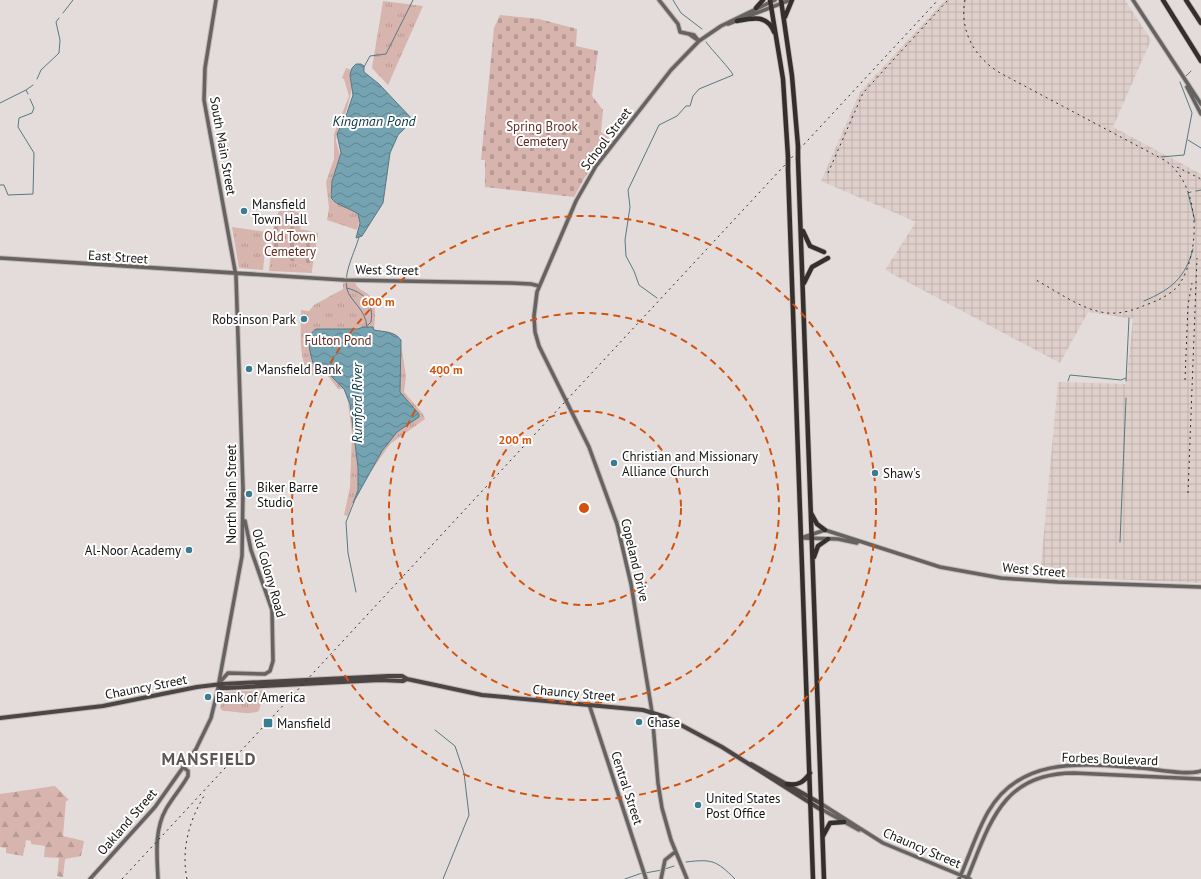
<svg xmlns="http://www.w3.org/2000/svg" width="1201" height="879" font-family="'PT Sans',sans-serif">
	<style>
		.industrial { fill: url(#industrial-grid) }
		.grass { fill: url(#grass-tufts) }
		.forest { fill: url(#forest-firs) }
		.cemetery { fill: url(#cemetery-stones) }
		.water { fill: url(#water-waves); stroke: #587882 }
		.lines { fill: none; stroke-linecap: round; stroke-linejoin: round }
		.stream { stroke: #587882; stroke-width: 1 }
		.secondary-casing { stroke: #bfb8b6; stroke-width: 5.5 }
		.primary-casing { stroke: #bfb8b6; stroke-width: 6 }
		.highway-casing { stroke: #bfb8b6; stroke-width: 6 }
		.secondary { stroke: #666261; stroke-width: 3.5 }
		.primary { stroke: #4b4645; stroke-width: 4 }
		.highway { stroke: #342f2d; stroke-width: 4.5 }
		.rail { stroke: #2f2c2b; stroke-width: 1; stroke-dasharray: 2 4; stroke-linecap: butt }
		.highway-bridge-casing { stroke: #bfb8b6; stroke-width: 6; stroke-linecap: butt }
		.highway-bridge { stroke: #342f2d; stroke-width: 4.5 }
		.ring { fill: none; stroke: #d3520d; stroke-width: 2; stroke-dasharray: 7 5 }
		.poi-dot { fill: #3c7c90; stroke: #fff; stroke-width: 1.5 }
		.labels { text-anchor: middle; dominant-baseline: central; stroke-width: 4; stroke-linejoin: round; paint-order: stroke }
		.park-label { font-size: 13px; fill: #642c21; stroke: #fff }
		.street-label { font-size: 13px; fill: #161413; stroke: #fff }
		.poi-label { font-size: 13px; fill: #161413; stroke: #fff; text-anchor: start }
		.water-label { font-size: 14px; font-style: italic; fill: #083541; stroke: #fff }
		.district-label { font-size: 17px; font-weight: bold; letter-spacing: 1px; fill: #5c5554; stroke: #fff }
		.centre { fill: #d3520d; stroke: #fff; stroke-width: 2 }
		.ring-label { font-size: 12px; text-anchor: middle; font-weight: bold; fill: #d3520d; stroke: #fff; stroke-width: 4; stroke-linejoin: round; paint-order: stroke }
	</style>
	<defs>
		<pattern id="industrial-grid" width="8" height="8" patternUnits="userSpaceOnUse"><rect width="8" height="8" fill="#dfcfcb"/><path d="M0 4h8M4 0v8" fill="none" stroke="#bfb1ad"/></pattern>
		<pattern id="grass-tufts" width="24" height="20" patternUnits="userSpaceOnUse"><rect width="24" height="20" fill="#d7b4ad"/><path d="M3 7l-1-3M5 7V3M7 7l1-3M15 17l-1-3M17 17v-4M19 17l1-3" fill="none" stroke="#b89a94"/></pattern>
		<pattern id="forest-firs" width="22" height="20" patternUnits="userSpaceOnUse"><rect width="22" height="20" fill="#d7b4ad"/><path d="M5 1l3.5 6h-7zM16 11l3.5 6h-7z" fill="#b89a94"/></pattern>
		<pattern id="cemetery-stones" width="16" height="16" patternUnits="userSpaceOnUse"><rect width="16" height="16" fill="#d7b4ad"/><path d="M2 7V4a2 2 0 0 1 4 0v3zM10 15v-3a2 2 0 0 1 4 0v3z" fill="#b89a94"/></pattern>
		<pattern id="water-waves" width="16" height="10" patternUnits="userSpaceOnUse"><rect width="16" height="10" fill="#75a3b2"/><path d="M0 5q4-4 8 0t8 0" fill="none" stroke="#5f8490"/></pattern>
	</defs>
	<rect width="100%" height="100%" fill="#e4dcda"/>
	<path class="industrial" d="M945,0H1125L1151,40L1113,127L1201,174V583L1040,576L1058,382L1126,384L1133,319L1088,312L1060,363L885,270L916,222L821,181L860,92Z"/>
	<path class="grass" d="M383,1L423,6L388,85L372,68Z
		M346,68L351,70L352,88L347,109L337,133L336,141L340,155L333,177L330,198C333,204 351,206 358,214L359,222L357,230L327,220L329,208L326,182L334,159V134L349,96L344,79L342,78Z
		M232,227L267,232L263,270L239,268Z
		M271,252L312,270V273L269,271Z
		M355,282C357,290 364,290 369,295C377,303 375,319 374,330C382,331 394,331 400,338L406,376L404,392L423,414L425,419L390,444L356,493L348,516L344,515L350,487L352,434L348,402L344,389H338L328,376L309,375C298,356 301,332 301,310L309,311L314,305L343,289V283Z
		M264,690L259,711C248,716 235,711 223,711L220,708L225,692Z"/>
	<path class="forest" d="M55,786L69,800L66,801L63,836L84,841L81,856L65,859L63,877L57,876L59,858L44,857L45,846L31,844V841L26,840L23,856L6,853V848L0,847V794Z"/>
	<path class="cemetery" d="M500,15L539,19L577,29L576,46L598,51L592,96L603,110L601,132L612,140L585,177L574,197L485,187V160H481L494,28Z
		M280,207L303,214L300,229L318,233L312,270L271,252L273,230Z"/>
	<path class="water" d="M356,64H361L364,66V72L379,84L413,120L398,135L390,153L383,203L362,236L356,238L360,223L358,214C350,208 337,206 331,198L332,181L341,153L337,134L347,113L353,95L350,75L352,68Z
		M363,327H373L374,330C384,332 394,331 401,340L400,392L419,414V417L397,432L382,451L353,503L358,490V467L350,404L344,389L328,373L315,370C312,358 303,337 316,329H358Z"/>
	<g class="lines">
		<path class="stream" d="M673,0L681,13L702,29
			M63,13L73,0
			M364,67L370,56L386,54L413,0
			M1186,76L1191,71
			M37,79L41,70L59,53L60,40L56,22L59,18
			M28,94L26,90L33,85
			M0,103L26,90
			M1188,140L1201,148
			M1161,157L1184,155L1192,113L1180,82
			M0,185H4L8,195L33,194L34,153L18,127L19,118L32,113L34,108L30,99
			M1196,191L1201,190
			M1191,192L1188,193L1195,221
			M359,237C355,252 343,273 347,289C349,300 366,309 367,327
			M347,288C365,293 374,303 371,322L368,325
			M657,298L639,285L634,271L626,256L625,240L630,207L628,190L659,125L677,116L686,106H690L693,96L699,89L733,75C732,71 711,49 706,42
			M1144,301C1172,289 1185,278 1193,249
			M1068,381L1070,375L1121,380L1126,378
			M1126,381L1129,318
			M354,502L346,522L348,553L356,592
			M1120,542L1126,398
			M435,730L455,746L464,773L469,815L443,879
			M686,862C712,859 716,860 735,879
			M665,869L674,866
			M645,873L662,870
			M625,879L642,873"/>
		<defs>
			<path id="secondary" d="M659,0L678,24L680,32L694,35L699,41
				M1133,0L1201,104
				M728,24L790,0
				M689,34L699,41
				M1187,87L1201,114
				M0,258L344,280L511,283L531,284L539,286
				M801,538L825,530L940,567L1001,578L1058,582L1201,587
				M804,538L838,539L857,543
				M220,682L228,673L265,674L270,671L273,661L272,610L251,550L245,521
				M589,704L646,879
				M820,803L883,843L970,879
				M821,809L859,830
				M90,879L155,807L196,749L211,718L217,693L242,556L243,489L236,276L204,100L205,68L216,0
				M158,879C157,856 154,830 166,809C173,797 182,787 188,776V771L183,767
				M661,879L665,860L675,852
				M687,879L671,840L662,808L658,783L652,712L631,584L617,524L589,447L539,346L535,332L534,316L537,292L576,201L596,166L671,70L699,41L721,26L775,0
				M959,879C969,857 976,833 988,812C1021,755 1084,764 1141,768C1155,769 1188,776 1201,771
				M967,879C990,823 1002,773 1074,773L1201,779"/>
			<path id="primary" d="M218,685L221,688H227L380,680L403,681L407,679L482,695L643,710L666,717L722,747L820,809
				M0,718L103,706L197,687L222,684L389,676H402L407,679
				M751,764L820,803"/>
			<path id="highway" d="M770,0L783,79L788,157
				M781,0L792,76L798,146
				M1163,0L1201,61
				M1186,0L1201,23
				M756,8L763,0
				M785,17L792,0
				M737,21C752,18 767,14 774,32
				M798,159L824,879
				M788,170L813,879
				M803,231L810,246L824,252
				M804,283L812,267L828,258
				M811,513L817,524L825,530
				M814,557L818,546L828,539
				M787,784C798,786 804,782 810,773
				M823,836L830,823L844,822"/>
		</defs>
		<use href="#secondary" class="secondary-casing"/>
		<use href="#primary" class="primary-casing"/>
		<use href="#highway" class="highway-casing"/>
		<use href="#secondary" class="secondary"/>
		<use href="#primary" class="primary"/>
		<use href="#highway" class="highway"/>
		<path class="rail" d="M965,0C959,31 975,59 1002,74L1166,161C1201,187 1201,251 1179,285C1169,296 1157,301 1143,306C1132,311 1119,314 1107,313C1082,310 1058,292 1036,280
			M1177,167L1201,179
			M828,173L863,93L948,0
			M1185,380L1188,305L1192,283
			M1188,493L1197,258
			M122,879L938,0
			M187,879C181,850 189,821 204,796"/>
		<defs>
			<path id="highway-bridge" d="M798,146V159
				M788,157V170"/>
		</defs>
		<use href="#highway-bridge" class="highway-bridge-casing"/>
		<use href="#highway-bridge" class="highway-bridge"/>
	</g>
	<g class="ring">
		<circle cx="584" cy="508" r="97"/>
		<circle cx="584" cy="508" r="195"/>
		<circle cx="584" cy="508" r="292"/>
	</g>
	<g class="poi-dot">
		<circle cx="244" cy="211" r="4"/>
		<circle cx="304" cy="319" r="4"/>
		<circle cx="249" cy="369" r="4"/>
		<circle cx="614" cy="463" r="4"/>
		<circle cx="875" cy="473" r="4"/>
		<circle cx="249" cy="494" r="4"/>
		<circle cx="189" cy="550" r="4"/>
		<circle cx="208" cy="697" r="4"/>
		<circle cx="639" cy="722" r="4"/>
		<rect x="263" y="718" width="10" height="10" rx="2"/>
		<circle cx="698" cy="805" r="4"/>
	</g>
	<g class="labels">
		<g class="park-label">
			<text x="542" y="126">Spring Brook<tspan x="542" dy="15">Cemetery</tspan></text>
			<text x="290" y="236">Old Town<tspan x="290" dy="15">Cemetery</tspan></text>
			<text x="338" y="340">Fulton Pond</text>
		</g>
		<g class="street-label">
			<text transform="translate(606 139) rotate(-53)">School Street</text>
			<text transform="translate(223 146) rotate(80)">South Main Street</text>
			<text transform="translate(118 257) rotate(4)">East Street</text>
			<text transform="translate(387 270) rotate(1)">West Street</text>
			<text transform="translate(231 494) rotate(-90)">North Main Street</text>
			<text transform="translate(635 560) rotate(77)">Copeland Drive</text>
			<text transform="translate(1034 570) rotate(5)">West Street</text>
			<text transform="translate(269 573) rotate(74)">Old Colony Road</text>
			<text transform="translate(146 687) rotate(-11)">Chauncy Street</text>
			<text transform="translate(574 693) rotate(5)">Chauncy Street</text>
			<text transform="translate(1110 759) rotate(2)">Forbes Boulevard</text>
			<text transform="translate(627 788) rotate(72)">Central Street</text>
			<text transform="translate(127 822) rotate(-49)">Oakland Street</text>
			<text transform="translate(922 848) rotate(23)">Chauncy Street</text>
		</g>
		<g class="poi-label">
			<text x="252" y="204">Mansfield<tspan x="252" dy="15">Town Hall</tspan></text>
			<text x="296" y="319" text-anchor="end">Robsinson Park</text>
			<text x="257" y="369">Mansfield Bank</text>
			<text x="622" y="456">Christian and Missionary<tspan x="622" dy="15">Alliance Church</tspan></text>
			<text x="883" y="473">Shaw's</text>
			<text x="257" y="487">Biker Barre<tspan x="257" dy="15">Studio</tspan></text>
			<text x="181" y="550" text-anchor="end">Al-Noor Academy</text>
			<text x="216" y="697">Bank of America</text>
			<text x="647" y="722">Chase</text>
			<text x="277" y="723">Mansfield</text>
			<text x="706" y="798">United States<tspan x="706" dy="15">Post Office</tspan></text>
		</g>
		<g class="water-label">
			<text x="374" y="121">Kingman Pond</text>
			<text transform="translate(357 403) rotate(-90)">Rumford River</text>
		</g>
		<g class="district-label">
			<text x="209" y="759">MANSFIELD</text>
		</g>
	</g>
	<circle cx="584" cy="508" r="6" class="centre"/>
	<g class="ring-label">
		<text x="378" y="306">600 m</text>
		<text x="446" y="374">400 m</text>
		<text x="515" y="444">200 m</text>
	</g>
</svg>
